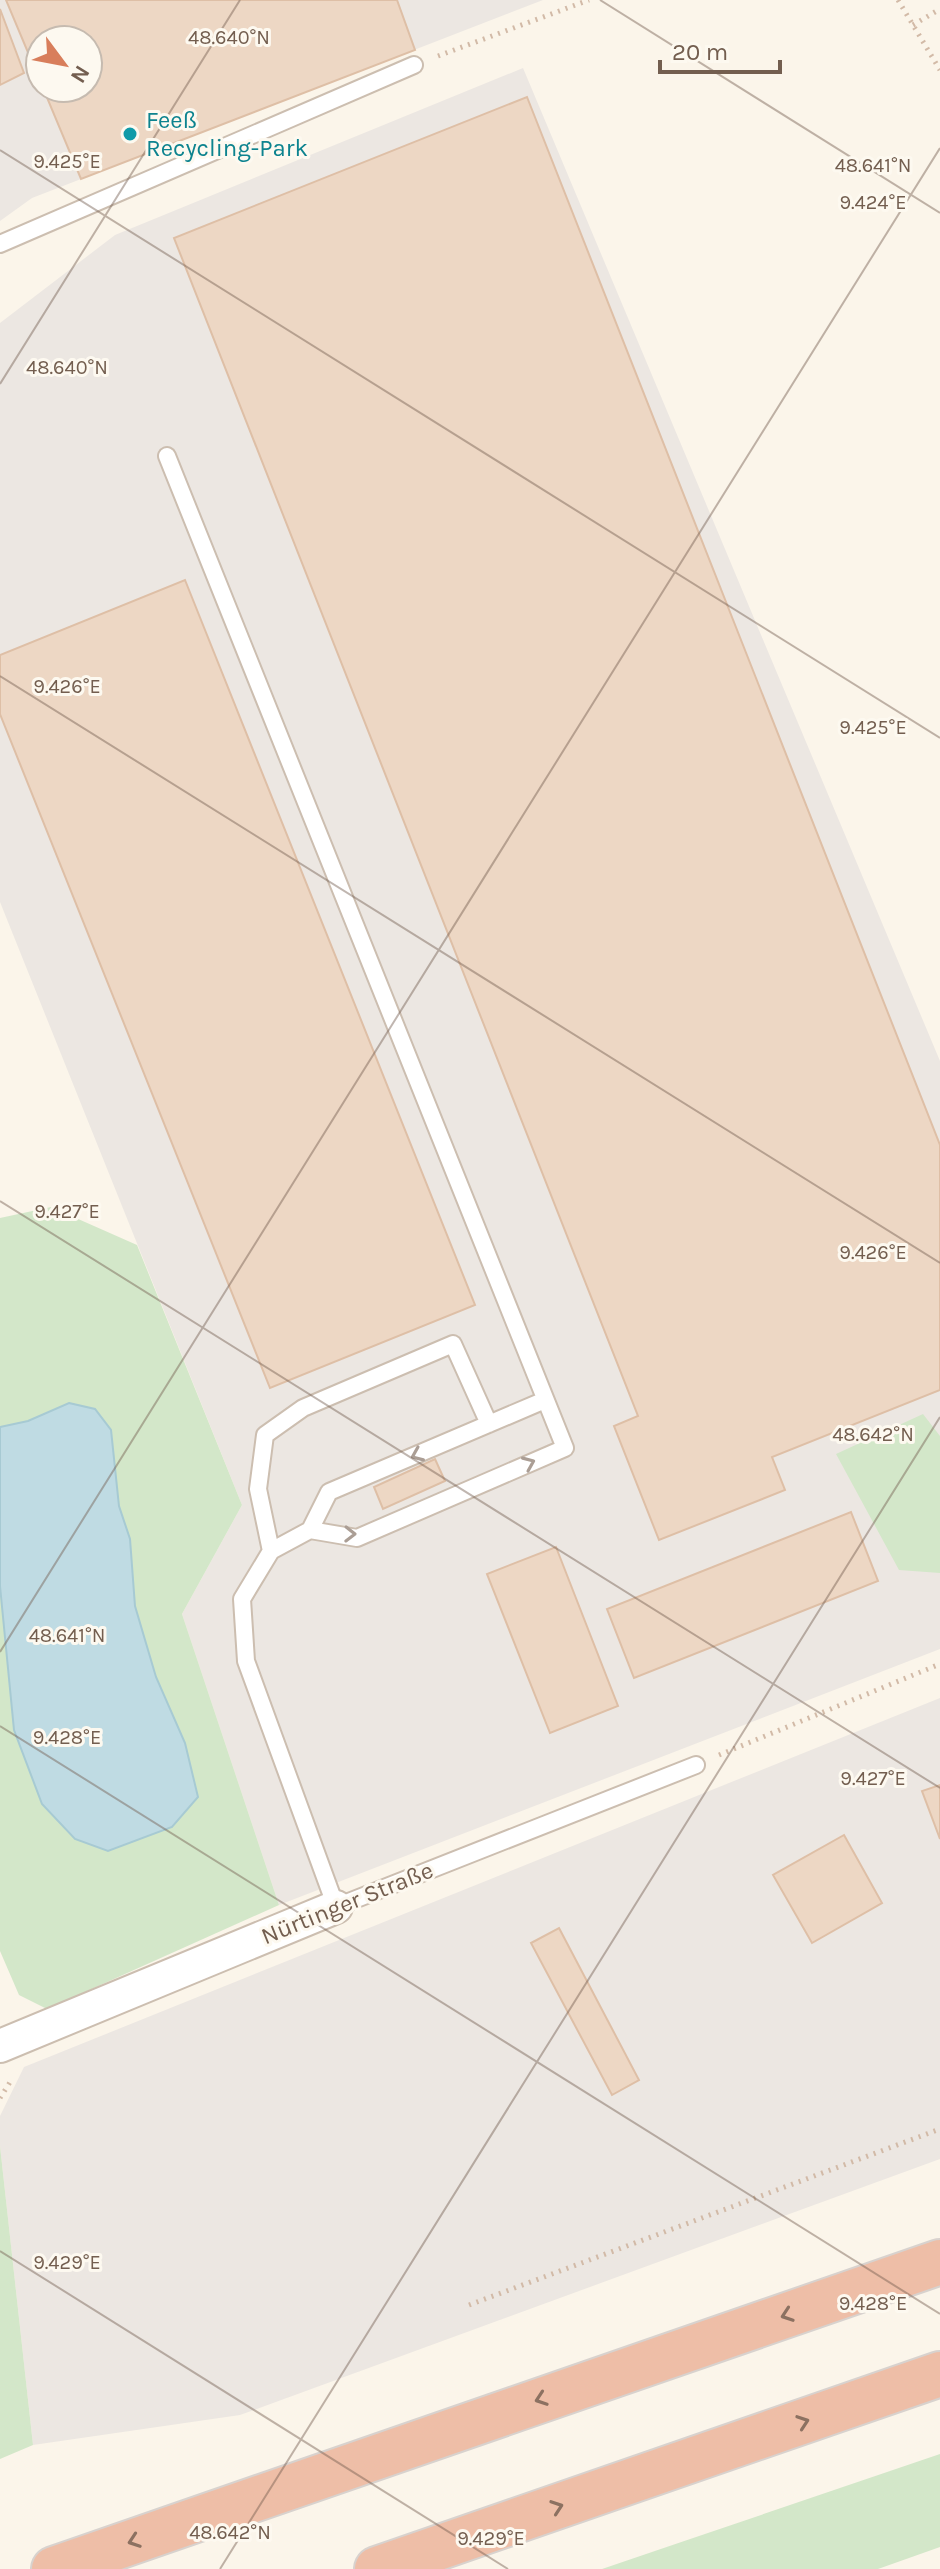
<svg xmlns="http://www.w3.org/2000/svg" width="940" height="2569" font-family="Karla,sans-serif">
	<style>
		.industrial { fill: #ece7e2; fill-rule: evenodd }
		.green { fill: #d3e7c9 }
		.water { fill: #bfdbe3; stroke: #a7cad3; stroke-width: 2 }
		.building { fill: #edd7c4; stroke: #debfa6; stroke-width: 2 }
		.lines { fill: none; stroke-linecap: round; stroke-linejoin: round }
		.lane-casing { stroke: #ccbeb0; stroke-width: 20 }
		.street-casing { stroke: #ccbeb0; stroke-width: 36 }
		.highway-casing { stroke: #d8d2ce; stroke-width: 48 }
		.path { stroke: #d2baa7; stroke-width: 5; stroke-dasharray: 2 6; stroke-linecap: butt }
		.lane { stroke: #fff; stroke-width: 16 }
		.street { stroke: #fff; stroke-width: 32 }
		.highway { stroke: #eebea7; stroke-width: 44 }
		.oneway { stroke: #ab9e95 }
		.oneway2 { stroke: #8c7161 }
		.ticks { fill: none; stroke: #735e4f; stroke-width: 2; stroke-opacity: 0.45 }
		.culture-dot { fill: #0f9aa8; stroke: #fdf9f0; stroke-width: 3 }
		.labels { text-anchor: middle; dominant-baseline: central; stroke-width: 6; stroke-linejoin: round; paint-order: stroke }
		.culture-label { font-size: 24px; fill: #0d838f; stroke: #fdf9f0; text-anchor: start }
		.street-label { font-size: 24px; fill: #735e4f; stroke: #fdf9f0 }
		.ticks-label { font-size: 20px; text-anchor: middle; fill: #735e4f; stroke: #fdf9f0; stroke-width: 6; stroke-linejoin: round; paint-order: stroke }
	</style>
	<rect width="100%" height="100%" fill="#fbf5ea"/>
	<path class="industrial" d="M0,0H543L32,198L0,221ZM40,40H88V88H40Z
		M523,68L940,1061V1649L279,1905L182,1614L242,1505L0,902V323L115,235Z
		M940,1698V2159L240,2415L33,2445L0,2146V2116L24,2067Z"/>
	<path class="green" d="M51,1207L137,1245L242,1505L182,1614L279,1905L47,2009L19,1995L0,1951V1587L14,1730L185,1743L156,1677L135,1606L130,1539L119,1506L111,1430L69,1403L28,1421L0,1427V1218Z
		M923,1414L940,1436V1573L899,1570L836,1454Z
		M0,2146L33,2445L0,2459Z
		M940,2454V2547L878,2569H602Z"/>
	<path class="water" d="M69,1403L95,1409L111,1430L119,1506L130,1539L135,1606L156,1677L185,1743L198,1797L172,1827L108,1851L75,1839L42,1804L14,1730L0,1586V1427L28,1421Z"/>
	<path class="building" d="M6,0H397L415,50L81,179L43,88H88V40H40V81Z
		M0,9L24,73L0,85Z
		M527,97L940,1145V1390L772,1457L785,1490L659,1540L614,1426L638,1416L174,238Z
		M185,580L475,1305L270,1388L0,714V655Z
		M435,1459L445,1481L383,1509L374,1487Z
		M851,1512L878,1581L634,1678L607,1609Z
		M556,1547L618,1706L550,1733L487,1574Z
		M940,1785V1839L922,1791Z
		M844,1835L882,1903L812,1943L773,1875Z
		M559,1928L639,2080L612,2095L531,1943Z"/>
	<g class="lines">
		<defs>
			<path id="lane" d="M0,244L414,65
				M167,456L565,1448L357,1538L310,1530
				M545,1400L329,1492L310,1530L271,1551L242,1599L246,1661L336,1907L696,1765
				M271,1551L258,1489L265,1435L303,1408L453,1344L489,1424"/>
			<path id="street" d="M0,2046L336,1907"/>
			<path id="highway" d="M54,2569L940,2262
				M377,2569L940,2374"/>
		</defs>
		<use href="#lane" class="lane-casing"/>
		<use href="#street" class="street-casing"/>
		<use href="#highway" class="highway-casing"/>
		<path class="path" d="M898,0L940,70
			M913,25L940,9
			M438,56L589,0
			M719,1755L940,1664
			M0,2098L12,2079
			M469,2305L940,2129"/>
		<use href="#lane" class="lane"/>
		<use href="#street" class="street"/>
		<use href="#highway" class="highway"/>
	</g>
	<defs><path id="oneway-chevron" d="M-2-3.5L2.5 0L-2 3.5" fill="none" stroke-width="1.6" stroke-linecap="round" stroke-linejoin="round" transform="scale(2)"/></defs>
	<g class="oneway">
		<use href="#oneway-chevron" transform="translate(417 1455) rotate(157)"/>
		<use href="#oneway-chevron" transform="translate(529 1463) rotate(-23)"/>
		<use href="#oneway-chevron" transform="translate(350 1534) rotate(1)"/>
	</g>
	<g class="oneway2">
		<use href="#oneway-chevron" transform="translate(787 2315) rotate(161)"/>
		<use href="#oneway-chevron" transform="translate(541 2399) rotate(161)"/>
		<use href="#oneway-chevron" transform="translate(803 2422) rotate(-19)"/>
		<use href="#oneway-chevron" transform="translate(557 2507) rotate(-19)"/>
		<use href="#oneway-chevron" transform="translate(134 2541) rotate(161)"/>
	</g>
	<path class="ticks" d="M600,0L940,213M0,150L940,738M0,384L240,0M0,676L940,1263M0,1201L940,1788M0,1652L940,148M0,1726L940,2314M0,2251L508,2569M220,2569L940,1417"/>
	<circle class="culture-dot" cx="130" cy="134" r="8"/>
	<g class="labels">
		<g class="culture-label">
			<text x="146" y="120">Feeß<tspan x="146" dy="28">Recycling-Park</tspan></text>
		</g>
		<g class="street-label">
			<text transform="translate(347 1903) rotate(-22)">Nürtinger Straße</text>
		</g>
	</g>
	<g class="ticks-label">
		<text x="229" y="44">48.640°N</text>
		<text x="67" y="168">9.425°E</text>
		<text x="873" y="172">48.641°N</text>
		<text x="873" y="209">9.424°E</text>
		<text x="67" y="374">48.640°N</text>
		<text x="67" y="693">9.426°E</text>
		<text x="873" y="734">9.425°E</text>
		<text x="67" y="1218">9.427°E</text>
		<text x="873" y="1259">9.426°E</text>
		<text x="873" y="1441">48.642°N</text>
		<text x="67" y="1642">48.641°N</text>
		<text x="67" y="1744">9.428°E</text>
		<text x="873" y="1785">9.427°E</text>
		<text x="67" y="2269">9.429°E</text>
		<text x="873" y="2310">9.428°E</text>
		<text x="230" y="2539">48.642°N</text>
		<text x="491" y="2545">9.429°E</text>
	</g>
	<g transform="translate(64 64) rotate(122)"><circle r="38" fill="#fdf9f0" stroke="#c6bbb0" stroke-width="2"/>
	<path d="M0-6L14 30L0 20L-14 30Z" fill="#d87e5b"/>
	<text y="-12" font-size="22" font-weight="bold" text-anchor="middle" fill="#735e4f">N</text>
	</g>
	<path d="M660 60v12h120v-12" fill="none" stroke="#735e4f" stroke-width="4"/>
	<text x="672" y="60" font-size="24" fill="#735e4f" stroke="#fdf9f0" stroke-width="6" paint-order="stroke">20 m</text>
</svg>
